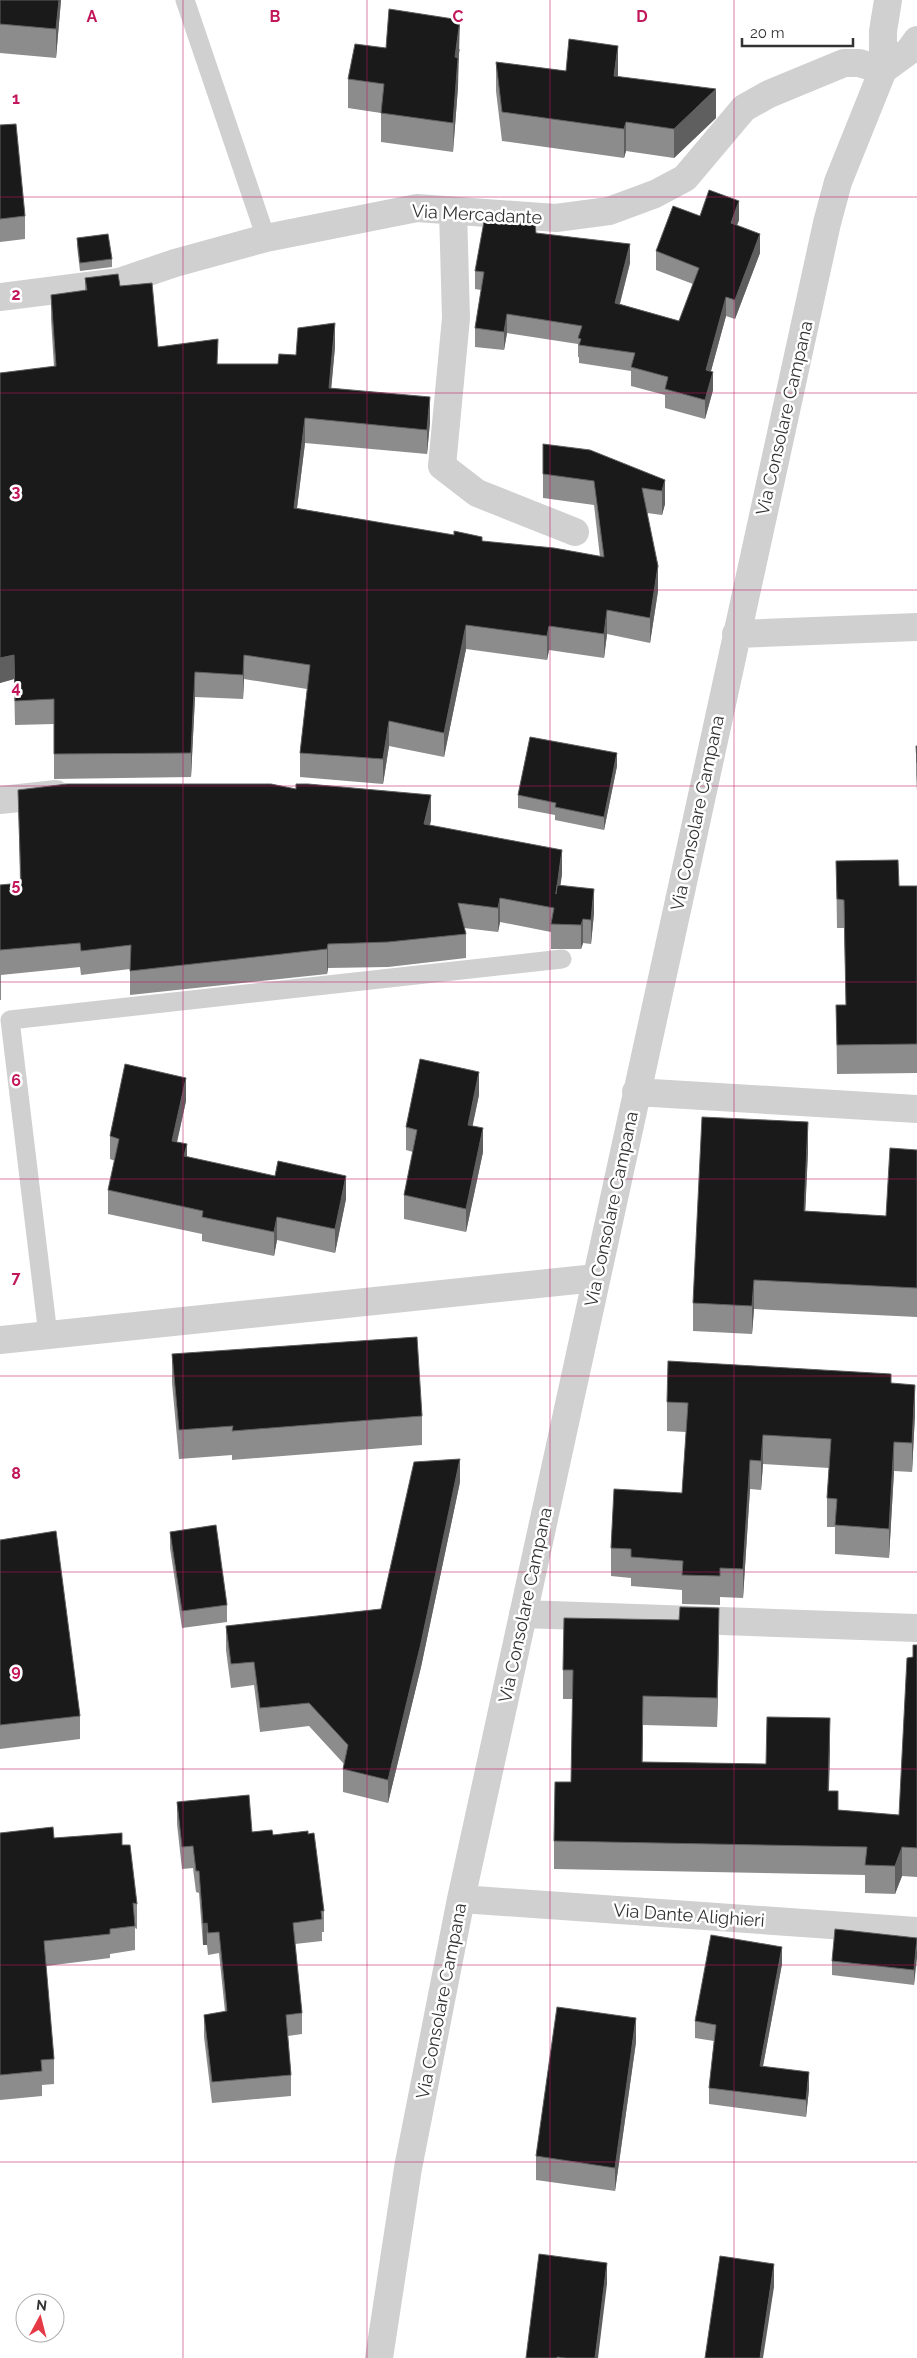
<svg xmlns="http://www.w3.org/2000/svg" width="917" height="2358" font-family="Raleway,sans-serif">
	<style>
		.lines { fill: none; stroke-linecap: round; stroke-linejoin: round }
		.service { stroke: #d0d0d0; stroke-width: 19 }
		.minor { stroke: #d0d0d0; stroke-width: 28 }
		.wall { fill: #8c8c8c }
		.shaded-wall { fill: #5f5f5f }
		.building { fill: #1a1a1a; stroke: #5f5f5f }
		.grid { fill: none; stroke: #c2185b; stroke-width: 1; stroke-opacity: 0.55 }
		.labels { text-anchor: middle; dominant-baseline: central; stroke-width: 5; stroke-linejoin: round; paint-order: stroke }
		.street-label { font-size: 18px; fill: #333; stroke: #fff }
		.grid-label { font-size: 16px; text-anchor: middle; font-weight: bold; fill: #c2185b; stroke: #fff; stroke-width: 5; stroke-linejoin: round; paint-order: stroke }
	</style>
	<rect width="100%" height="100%" fill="#fff"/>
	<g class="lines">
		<path class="service" d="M185,0L266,238
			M48,1335L10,1020L562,959"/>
		<path class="minor" d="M883,70L909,51L917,40
			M453,211L456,318L442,466L477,493L575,532
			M0,297L119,282L175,263L266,238L417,208L556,218L609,211L655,194L685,178L744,108L769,94L844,63H859L883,70
			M736,634L917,627
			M0,800L56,794
			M636,1092L917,1109
			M0,1340L596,1278
			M523,1614L917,1628
			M461,1899L917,1931
			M379,2358L408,2168L461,1899L827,223L838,182L883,70V31L888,0"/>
	</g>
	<path class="wall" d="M0,0H61L56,58L0,53Z
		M386,48L460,49L458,58V87L453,152L381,142V113L348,108V79Z
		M496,62L566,71L618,77L716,118L674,158L626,151L624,158L502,141L496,91Z
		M0,125L25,216V239L0,242Z
		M700,216L739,220L737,225L760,253L735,319L726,316L711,371L713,390L705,419L665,408V395L631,386V371L579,363V357H578V344L507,333L504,350L475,347V328L481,290L475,289V271L536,233L630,263L620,304L679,321L693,284L656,270V251Z
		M77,238L112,259V267L80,271L77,246Z
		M85,278L120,286L158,347L218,364H278L296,355L335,347L331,388L430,422L427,454L305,443L297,508L482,541L600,557L594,505L543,498V444L665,480V504L662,515L647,513L658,591L650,643L607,634L604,658L549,650L547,660L466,649L444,757L389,746L383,784L300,777V753L307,689L244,679L243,699L195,697L191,777L54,779V724L15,725L14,679L0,683V373L54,367L51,319V295L85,291Z
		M916,746H917V791L916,774Z
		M617,766L604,830L555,820V815L518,808V795Z
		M18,790L431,820L430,825L562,874L560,885L594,913L591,944L583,943L581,949H551V932L500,922L498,932L464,928L466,934V958L388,967L328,968L327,974L130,995V969L81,975L80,967L1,975V1000H0V885L20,883Z
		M836,861L899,886H917V1073L837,1074L836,1005H846L844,928H837Z
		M479,1095L472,1126L483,1152L466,1232L404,1219V1195L413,1152L406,1150V1127Z
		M186,1101L177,1142L187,1157L346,1199L335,1253L277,1240L274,1256L202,1241V1234L108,1214V1190L115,1161L110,1159V1136Z
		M917,1150V1317L754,1309L752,1334L693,1331V1303L808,1151L805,1211L886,1216Z
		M172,1354L422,1416V1445L232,1460V1455L179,1459L172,1383Z
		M891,1383L915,1414L912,1472L894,1471L889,1558L835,1554V1527H827V1498L829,1468L763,1464L761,1490L750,1489L743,1598L720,1597V1605L682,1604V1590L631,1586V1578L611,1576V1548L682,1493L686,1432L667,1431V1402Z
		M460,1482L421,1667L388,1803L343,1792V1769L344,1764L309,1726L260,1732L254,1685L231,1688L226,1650V1626L381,1609Z
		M170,1532L227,1605V1622L182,1628L170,1548Z
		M0,1540L80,1716V1739L0,1749Z
		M719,1637L717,1727L643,1725L642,1762L766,1764L830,1746L829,1791L838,1810L899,1815L913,1657L917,1645V1877L902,1876L895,1894L865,1893V1875L554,1869V1841L571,1782L573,1699H563V1670Z
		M177,1802L252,1832L273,1835L324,1911V1932H322V1941L295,1944L302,2013V2034L288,2036L291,2075V2096L212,2103L204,2037V2015L225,2012L219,1953L208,1955L207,1945H203L199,1893L196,1892L193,1868L182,1869L177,1824Z
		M0,1833L54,1838L122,1845L137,1904V1929L135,1928V1950L110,1954V1958L46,1966L54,2059V2084L42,2085V2096L0,2100Z
		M917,1938L914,1985L832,1975V1961Z
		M782,1964L763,2066L809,2089L806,2117L709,2104V2088L714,2041L695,2038V2021Z
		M636,2042L615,2191L536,2180V2156Z"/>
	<path class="shaded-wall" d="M59,0H61L56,58V29Z
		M460,20L458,87L453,152L455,57Z
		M618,46V75L614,105V76Z
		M716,89V118L674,158V129Z
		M626,122V151L624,158V129Z
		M739,201V220L731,242V223Z
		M760,234V253L735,319V300Z
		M630,244V263L615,322V303Z
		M726,297V316L706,389V370Z
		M507,314V333L504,350V332Z
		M335,323V347L329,413V388Z
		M713,372V390L705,419V400Z
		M430,397V422L427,454V430Z
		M305,418V443L294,532V508Z
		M665,480V504L662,515V491Z
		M658,566V591L650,643V618Z
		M607,610V634L604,658V634Z
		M466,625V649L444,757V733Z
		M549,626V650L547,660V636Z
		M14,655V679L0,683V658Z
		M244,655V679L243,699V675Z
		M195,672V697L191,777V753Z
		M389,721V746L383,784V759Z
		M617,753V766L604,830V817Z
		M431,795V820L424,849V824Z
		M562,850V874L556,919V894Z
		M594,889V913L591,944V920Z
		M500,898V922L498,932V908Z
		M583,919V943L581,949V925Z
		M328,944V968L327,974V949Z
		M479,1072V1095L468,1148V1125Z
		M186,1078V1101L172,1164V1141Z
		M808,1122V1151L804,1240V1211Z
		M483,1128V1152L466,1232V1209Z
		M187,1144V1167L184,1156Z
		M346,1176V1199L335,1253V1229Z
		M277,1217V1240L274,1256V1232Z
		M754,1280V1309L752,1334V1306Z
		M915,1385V1414L912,1472V1443Z
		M763,1435V1464L761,1490V1461Z
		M894,1442V1471L889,1558V1529Z
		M460,1459V1482L421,1667L388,1803V1780Z
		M750,1460V1489L743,1598V1569Z
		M719,1608V1637L717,1727V1698Z
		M643,1696V1725L642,1790V1762Z
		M830,1718V1746L828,1820V1791Z
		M902,1847V1876L895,1894V1866Z
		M207,1923V1945H203V1924Z
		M917,1943V1958L914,1985V1970Z
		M782,1947V1964L760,2082V2066Z
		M636,2018V2042L615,2191V2168Z
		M809,2072V2089L806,2117V2100Z
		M607,2263V2284L598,2358H595Z
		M774,2264V2287L763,2358H760Z"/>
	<path class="building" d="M0,0H59L56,29L0,24Z
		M389,9L460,20L455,57L458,58L453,123L381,113L384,84L348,79L355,44L386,48Z
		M569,39L618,46L614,76L716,89L674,129L626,122L624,129L502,112L496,62L566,71Z
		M16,124L25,216L0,219V125Z
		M709,190L739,201L731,223L760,234L735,300L726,297L706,370L713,372L705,400L665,389L668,377L631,367L635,353L579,345L581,339L578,338L582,326L507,314L504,332L475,328L484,272L475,271L485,216L535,224L536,233L630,244L615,303L679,321L699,268L656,251L673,206L700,216Z
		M108,234L112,259L80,263L77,238Z
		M118,274L120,286L152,283L158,347L218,339L217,364H278L279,354L296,355L298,328L335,323L329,388L430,397L427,430L305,418L294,508L454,535V531L482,537V541L554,548L604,557L594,481L543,474V444L590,450L665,480L662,491L642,488L658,566L650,618L607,610L604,634L549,626L547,636L466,625L444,733L389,721L383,759L300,753L310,665L244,655L243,675L195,672L191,753L54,754V699L15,701L14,655L0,658V373L56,366L51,295L87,290L85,278Z
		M530,737L617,753L604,817L555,807L556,803L518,795Z
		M916,746H917V763Z
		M67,784H271L296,789V784H308L431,795L424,824L562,850L556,894L557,885L594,889L591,920L583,919L581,925L551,924L554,908L500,898L498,908L458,903L466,934L388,942L328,944L327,949L130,971L131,945L81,951L80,943L0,950V885L21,883L18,790Z
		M898,860L899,886H917V1044L837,1045L836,1005H846L844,900L837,899L836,861Z
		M420,1059L479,1072L468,1125L483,1128L466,1209L404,1195L417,1130L406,1127Z
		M125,1064L186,1078L172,1141L187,1144L184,1156L275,1176L278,1161L346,1176L335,1229L277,1217L274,1232L202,1217L203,1211L108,1190L119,1139L110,1136Z
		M702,1117L808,1122L804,1211L886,1216L890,1148L917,1150V1288L754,1280L752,1306L693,1303Z
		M417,1337L422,1416L232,1431L233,1426L179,1430L172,1354Z
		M668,1361L891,1374V1383L915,1385L912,1443L894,1442L889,1529L835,1525L837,1499L827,1498L831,1439L763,1435L761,1461L750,1460L743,1569L720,1568V1576L682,1575L683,1561L631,1557V1549L611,1548L614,1489L682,1493L688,1403L667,1402Z
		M460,1459L421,1643L388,1780L343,1769L348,1745L309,1703L260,1708L254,1662L231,1664L226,1626L381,1609L414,1462Z
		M216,1525L227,1605L182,1611L170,1532Z
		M56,1531L80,1716L0,1725V1540Z
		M680,1607L719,1608L717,1698L643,1696L642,1762L766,1764L767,1717L830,1718L828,1791H838V1810L899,1815L907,1658L913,1657V1645H917V1848L902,1847L895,1866L865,1865L867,1847L554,1841L555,1782H571L573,1670H563L564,1618L679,1620Z
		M249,1795L252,1832L272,1830L273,1835L308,1831V1834L314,1833L324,1911H321L322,1919L293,1923L302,2013L286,2015L291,2075L212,2082L204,2015L227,2011L219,1932L208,1933L207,1923L203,1924L199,1871H196L193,1846L182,1847L177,1802Z
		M53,1827L54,1838L122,1833V1845H130L137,1904L133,1903L135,1926L110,1929V1934L44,1941L54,2059L41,2060L42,2071L0,2075V1833Z
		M835,1929L917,1938L914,1970L832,1961Z
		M711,1935L782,1947L760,2066L809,2072L806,2100L709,2088L716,2025L695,2021Z
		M557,2007L636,2018L615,2168L536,2156Z
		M539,2254L607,2263L595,2358H566L557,2357V2358H526Z
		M720,2256L774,2264L760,2358H705Z"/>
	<path class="grid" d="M183,0V2358M367,0V2358M550,0V2358M734,0V2358M0,197H917M0,393H917M0,590H917M0,786H917M0,982H917M0,1179H917M0,1376H917M0,1572H917M0,1769H917M0,1965H917M0,2162H917"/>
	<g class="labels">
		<g class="street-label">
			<text transform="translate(477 214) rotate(3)">Via Mercadante</text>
			<text transform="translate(784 418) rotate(-77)">Via Consolare Campana</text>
			<text transform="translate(697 813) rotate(-78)">Via Consolare Campana</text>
			<text transform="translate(611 1209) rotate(-78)">Via Consolare Campana</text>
			<text transform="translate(525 1605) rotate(-78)">Via Consolare Campana</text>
			<text transform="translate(689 1915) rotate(4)">Via Dante Alighieri</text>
			<text transform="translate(441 2001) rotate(-79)">Via Consolare Campana</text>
		</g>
	</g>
	<g class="grid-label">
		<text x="92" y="22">A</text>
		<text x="275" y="22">B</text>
		<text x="458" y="22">C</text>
		<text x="642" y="22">D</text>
		<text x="16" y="104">1</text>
		<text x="16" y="300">2</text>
		<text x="16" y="497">3</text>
		<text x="16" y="693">4</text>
		<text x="16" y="890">5</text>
		<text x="16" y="1086">6</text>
		<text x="16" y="1283">7</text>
		<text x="16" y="1479">8</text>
		<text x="16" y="1676">9</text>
	</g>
	<g transform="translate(40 2318) rotate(7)"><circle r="24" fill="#ffffff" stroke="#adadad"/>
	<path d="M0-4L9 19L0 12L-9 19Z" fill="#e63946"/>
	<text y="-8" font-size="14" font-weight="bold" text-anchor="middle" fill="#333333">N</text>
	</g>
	<path d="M742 38v8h111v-8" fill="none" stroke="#333333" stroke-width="2.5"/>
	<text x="750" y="38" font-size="15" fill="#333333" stroke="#ffffff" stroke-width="4" paint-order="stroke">20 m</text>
</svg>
